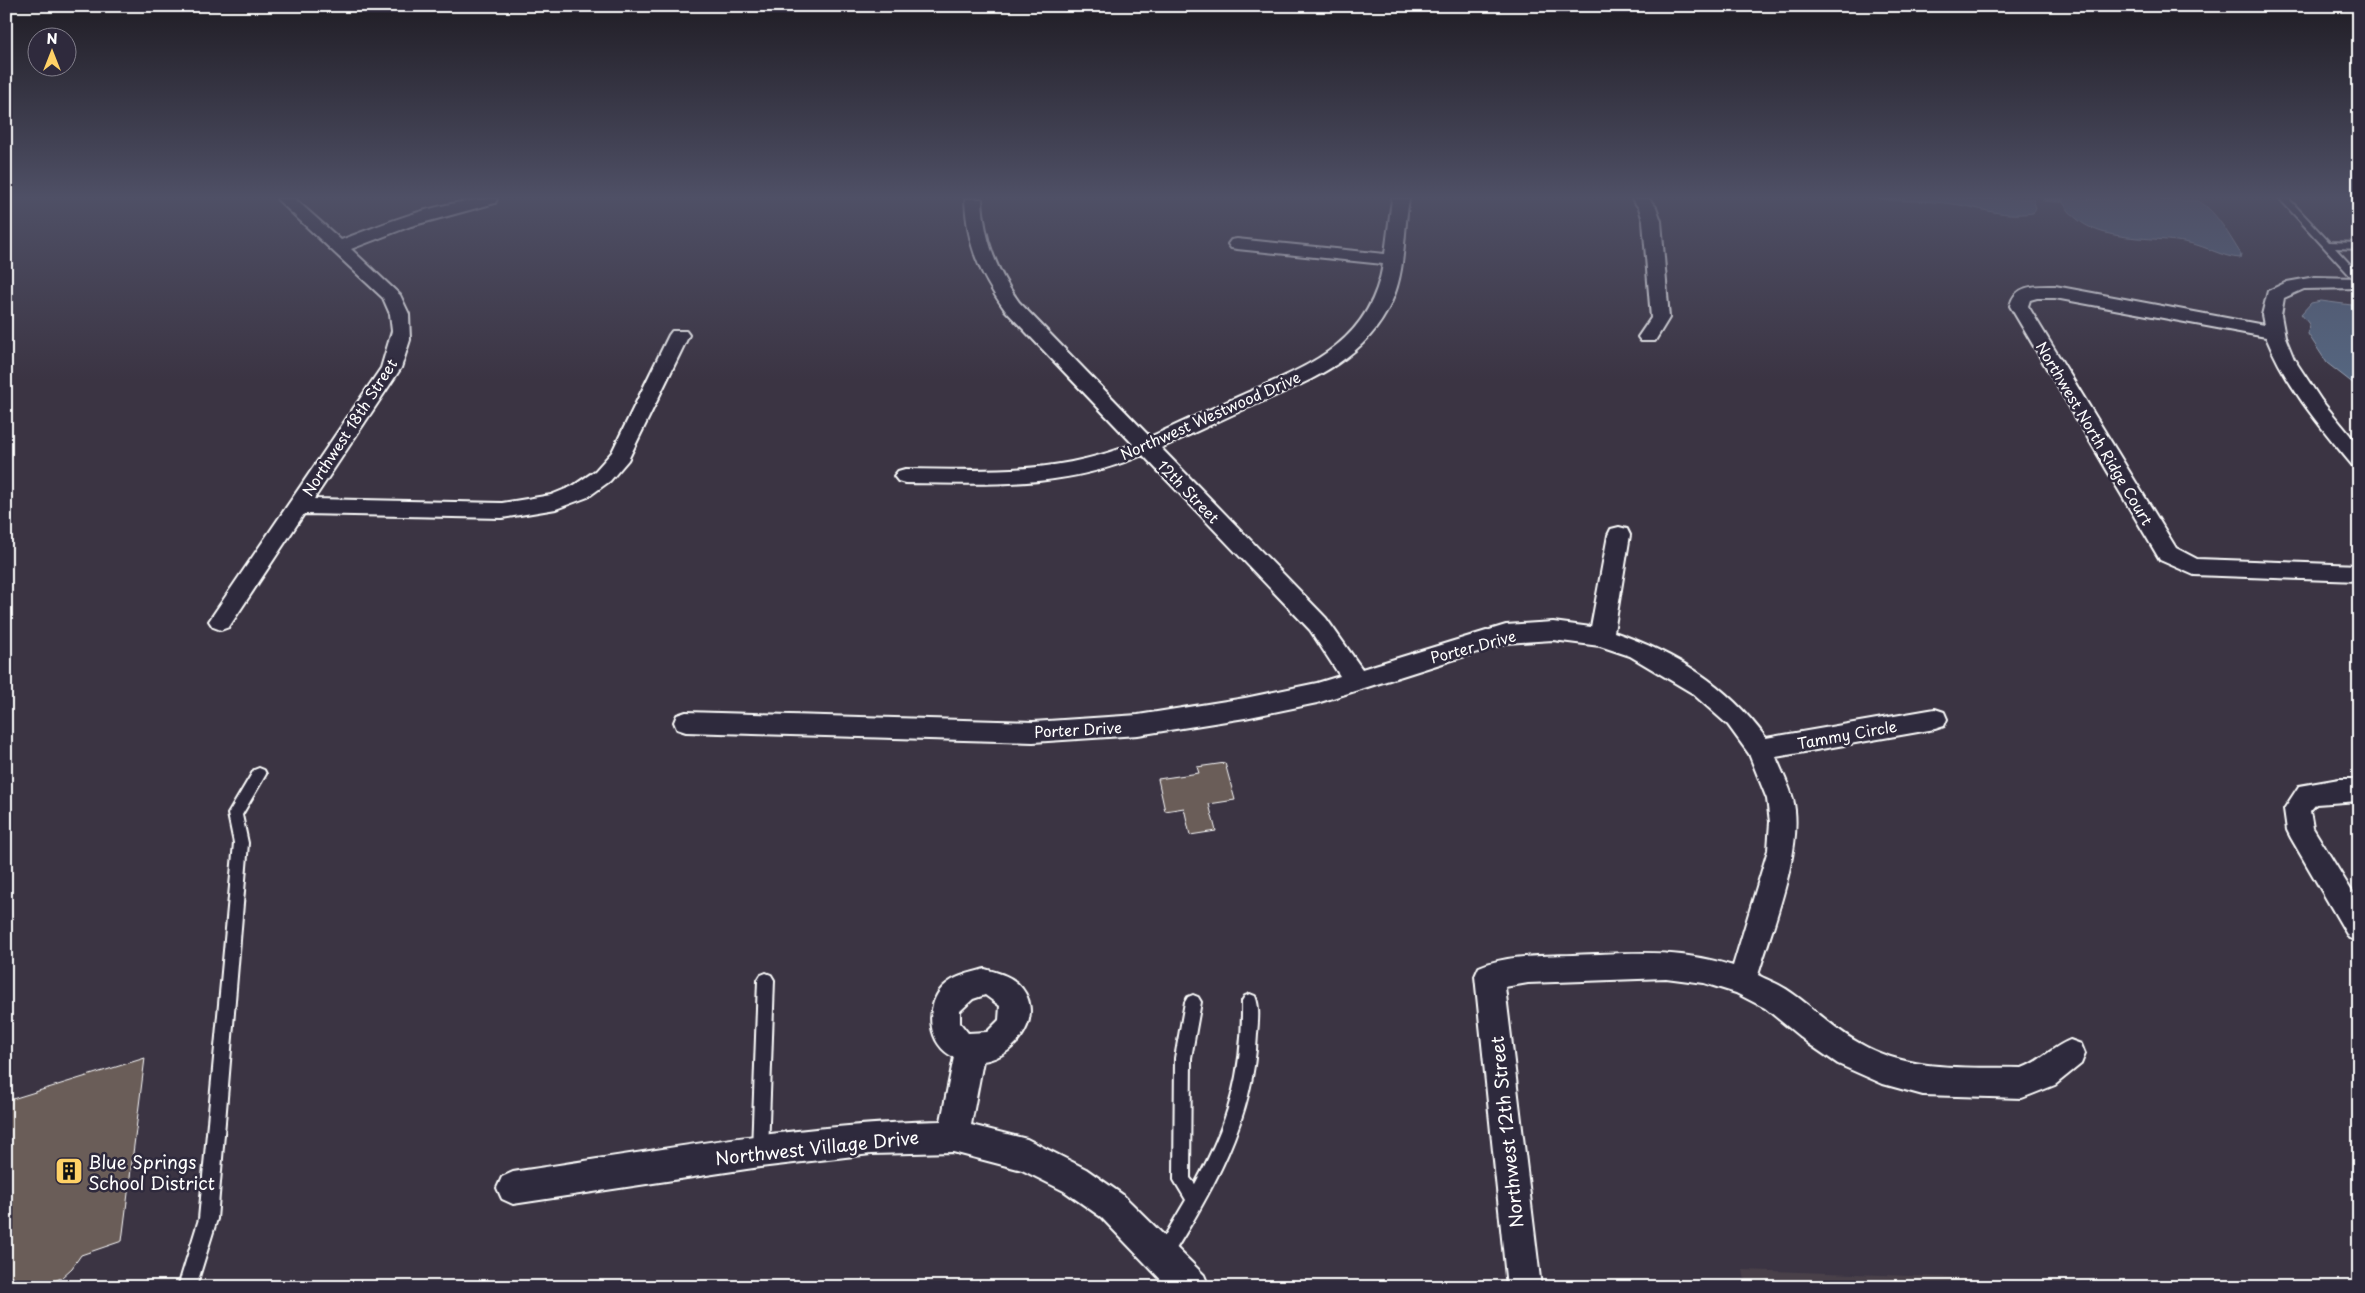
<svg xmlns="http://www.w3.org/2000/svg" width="2365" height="1293" font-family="'Playpen Sans',sans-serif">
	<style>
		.built { fill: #49404a }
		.water { fill: #556680; stroke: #99a3b3 }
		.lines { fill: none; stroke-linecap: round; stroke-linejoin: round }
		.stream { stroke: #99a3b3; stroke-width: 5.5 }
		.building { fill: #6a5d59; stroke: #fff }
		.lane-casing { stroke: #fff; stroke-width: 4 }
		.street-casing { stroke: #fff; stroke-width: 4 }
		.lane { fill: #2f2a3d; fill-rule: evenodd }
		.street { fill: #2f2a3d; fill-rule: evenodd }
		.labels { text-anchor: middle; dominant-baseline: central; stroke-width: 5; stroke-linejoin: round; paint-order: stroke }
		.street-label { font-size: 15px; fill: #fff; stroke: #2f2a3d }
		.near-street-label { font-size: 18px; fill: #fff; stroke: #2f2a3d }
		.near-poi-label { font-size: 18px; fill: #fff; stroke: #2f2a3d; text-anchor: start }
	</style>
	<rect width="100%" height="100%" fill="#3b3443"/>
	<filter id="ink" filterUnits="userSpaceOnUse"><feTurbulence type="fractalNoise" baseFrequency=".02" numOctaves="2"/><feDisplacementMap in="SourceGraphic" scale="10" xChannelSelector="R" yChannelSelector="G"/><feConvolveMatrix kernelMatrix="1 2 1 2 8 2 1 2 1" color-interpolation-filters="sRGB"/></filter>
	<g filter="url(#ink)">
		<path class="built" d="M1743,1270L2212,1287H1746Z"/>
		<path class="water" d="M1879,199H2033L2036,208L2033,213C1998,218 1977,206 1945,203C1923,200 1901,202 1879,199Z
			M2061,199L2199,201C2218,213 2229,236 2241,254L2240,258C2222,257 2208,247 2189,243C2145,234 2086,247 2061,199Z
			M2321,301L2359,306V388L2327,363L2308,334L2309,324L2301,314L2311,303Z"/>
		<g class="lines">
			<path class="stream" d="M2045,199L2061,200"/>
		</g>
		<path class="building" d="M1225,763L1235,800L1209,804L1216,831L1190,835L1184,808L1165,811L1158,779L1199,773L1197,767Z
			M145,1058L122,1241L81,1255L72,1268L61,1278L48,1284L34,1285L20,1282L6,1273V1101Z"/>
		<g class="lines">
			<defs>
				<path id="lane" d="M2280,199H2289L2329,242L2359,243V249L2335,248L2359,274V283L2356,282Z
					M259,768L264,770L266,774L242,815L248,843L217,1219L196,1287H178L199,1219L234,843L228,814L254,770Z
					M766,973L771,975L774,980L768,1151L766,1157L760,1159L754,1157L752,1151L758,980L761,975Z
					M1250,994L1255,996C1260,1007 1258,1022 1257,1034C1254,1119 1212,1192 1168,1262L1162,1265L1156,1262L1153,1256L1186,1200L1174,1180L1175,1058L1185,1002L1188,997L1193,995L1198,997L1201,1002L1191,1058L1190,1178L1195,1184C1229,1122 1243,1072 1242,1001L1245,996Z"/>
				<path id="street" d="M277,199H295L341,240C391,221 443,199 497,199L495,203L411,226L351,249L400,295L409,314L410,340L401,368L314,499L502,503L551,495L573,486L595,471L612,452L669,335L672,331H686L689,335L628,460L610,481L588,497L556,509L502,518L304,514L229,627L221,630L213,627L209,621L213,615L381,368L392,331L390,314L383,298Z
					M965,199H982C984,239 996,270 1019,302L1150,437C1181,423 1212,408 1244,394C1309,366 1370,343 1383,264L1237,249L1231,248L1228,244L1231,240L1237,239L1385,254L1392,199H1409C1403,233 1406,271 1391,303C1365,362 1302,384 1247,408C1218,421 1190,435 1161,448L1326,618L1362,669L1506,625L1553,622L1591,627L1608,535L1611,529L1619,527L1627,529L1630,535L1614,632C1677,654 1726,684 1766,738L1935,709L1944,712L1947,719L1944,726L1935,729L1776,757C1781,770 1789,785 1793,799C1805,846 1772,928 1758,975C1767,980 1777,983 1786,989C1811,1005 1832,1028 1859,1043C1908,1072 1967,1067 2022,1068C2040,1062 2052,1047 2070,1040L2081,1044L2085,1054L2081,1064L2055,1085L2022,1098L1923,1095L1883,1084L1838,1064L1809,1044L1765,1008L1736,993L1704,983L1666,978L1528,983L1505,987L1541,1287H1507L1475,976L1479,967C1508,955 1542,956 1573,955C1632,953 1676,948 1733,966L1768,850L1770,822L1767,799L1749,754L1728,725L1692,693L1630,656L1600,646L1553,640L1506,643L1317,703L1245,718L1138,735L1033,742L686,732L677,729L674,722L677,715L686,712L1033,722L1138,715L1245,698L1317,683L1340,676L1310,630L1143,455C1061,489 991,484 905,483L898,481L894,476L898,471L905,469C987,470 1054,475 1133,444L1005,310C979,273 967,245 965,199Z
					M1632,199H1649L1656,207L1661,221L1669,318L1655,341H1641L1638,337L1651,318L1643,221L1639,208Z
					M2315,277L2359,278V288L2304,289L2284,298L2281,315L2285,337L2294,359L2321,400L2359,446V467L2352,465C2319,425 2286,386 2266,337L2055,298H2037L2030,300L2028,306L2176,548L2197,559L2359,565V581L2194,575L2160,560L2010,306C2015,284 2036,286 2055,286L2264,325L2262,315L2268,291L2287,282Z
					M2339,779H2359V801L2316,804L2310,811L2313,828L2359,903V942L2349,938L2291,838L2287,830L2284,809L2299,786Z
					M985,969C996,972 1008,975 1017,983C1048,1012 1018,1056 983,1061L971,1125L1027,1139L1086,1169L1123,1195L1204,1275L1209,1287H1168L1101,1217L1064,1191L1022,1170L953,1152L871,1154L760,1167L513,1204L502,1199L497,1188L502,1177L513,1172C655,1151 797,1124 941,1121L954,1057C928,1046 924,1007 943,987C954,976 970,973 985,969ZM985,995L1000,1006L999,1020L987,1032L968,1033L960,1023V1011L973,999Z"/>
			</defs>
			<use href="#lane" class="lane-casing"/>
			<use href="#street" class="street-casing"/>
			<use href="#lane" class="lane"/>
			<use href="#street" class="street"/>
		</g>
	</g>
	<linearGradient id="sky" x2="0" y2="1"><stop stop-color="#201d25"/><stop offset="0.52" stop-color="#4f5066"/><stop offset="1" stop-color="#4f5066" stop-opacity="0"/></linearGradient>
	<rect width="2365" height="380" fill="url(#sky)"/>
	<defs>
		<symbol id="building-square" viewBox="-11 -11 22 22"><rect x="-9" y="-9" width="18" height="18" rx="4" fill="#ffd166" stroke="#2f2a3d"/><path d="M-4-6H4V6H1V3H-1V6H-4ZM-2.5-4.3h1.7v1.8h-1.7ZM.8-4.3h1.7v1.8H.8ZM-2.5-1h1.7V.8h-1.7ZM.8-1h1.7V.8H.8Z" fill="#111"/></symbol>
	</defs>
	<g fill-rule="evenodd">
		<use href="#building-square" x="53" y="1155" width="32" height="32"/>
	</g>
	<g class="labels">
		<g class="street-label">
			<text transform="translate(1210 415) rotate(-24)">Northwest Westwood Drive</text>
			<text transform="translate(349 427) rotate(-57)">Northwest 18th Street</text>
			<text transform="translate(2095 433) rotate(59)">Northwest North Ridge Court</text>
			<text transform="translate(1189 491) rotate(46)">12th Street</text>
			<text transform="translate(1473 646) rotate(-15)">Porter Drive</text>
			<text transform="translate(1078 729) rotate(-3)">Porter Drive</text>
			<text transform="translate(1847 734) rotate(-10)">Tammy Circle</text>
		</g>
		<g class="near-street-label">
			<text transform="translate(1506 1132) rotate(-96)">Northwest 12th Street</text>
			<text transform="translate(817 1147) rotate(-6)">Northwest Village Drive</text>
		</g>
		<g class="near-poi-label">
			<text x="88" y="1161">Blue Springs<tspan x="88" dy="21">School District</tspan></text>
		</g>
	</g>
	<rect width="2365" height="1293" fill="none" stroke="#2f2a3d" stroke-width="25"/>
	<rect x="12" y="12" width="2340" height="1268" fill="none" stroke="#fff" stroke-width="2" filter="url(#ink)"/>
	<g transform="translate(52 52)"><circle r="24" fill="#2f2a3d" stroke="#827f8b"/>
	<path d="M0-4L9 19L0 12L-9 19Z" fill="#ffd166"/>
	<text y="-8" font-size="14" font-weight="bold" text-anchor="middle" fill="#ffffff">N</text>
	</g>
</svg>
